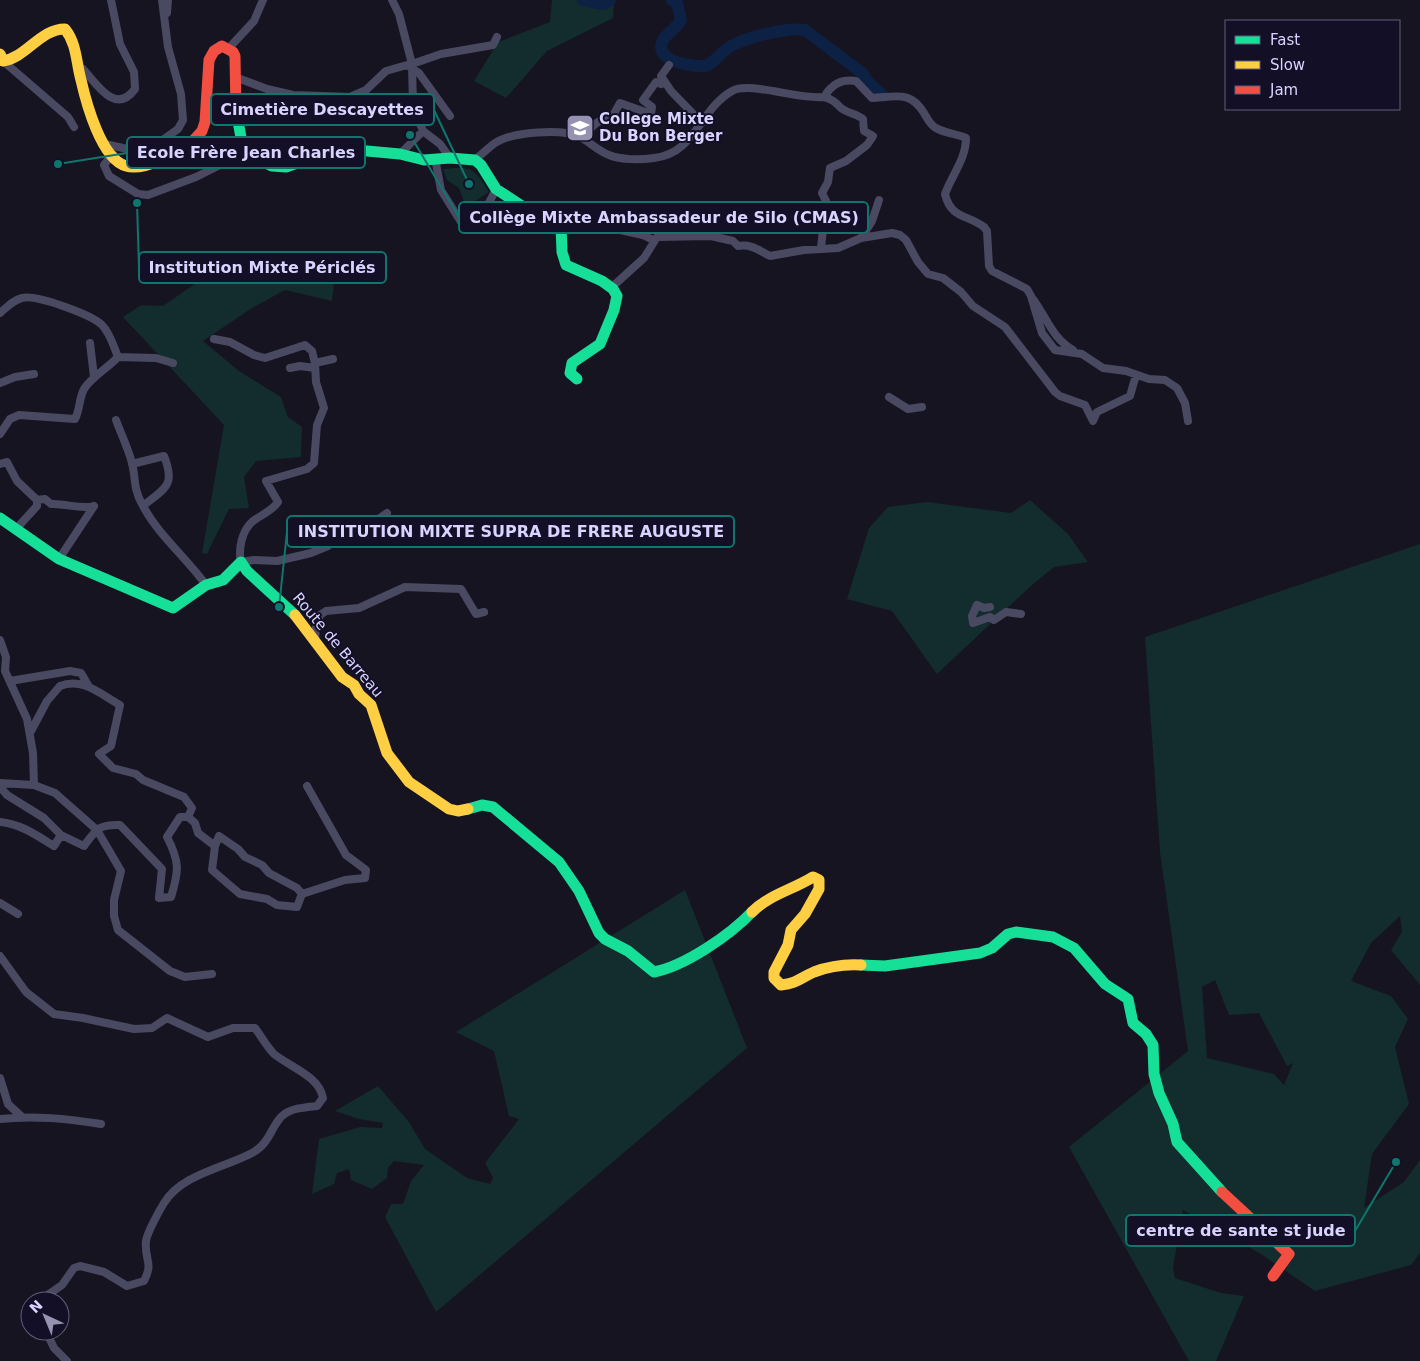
<svg xmlns="http://www.w3.org/2000/svg" width="1420" height="1361" font-family="'DejaVu Sans',sans-serif">
	<style>
		.green { fill: #132c2d; fill-rule: evenodd }
		.lines { fill: none; stroke-linecap: round; stroke-linejoin: round }
		.river { stroke: #0d2144; stroke-width: 12 }
		.street { stroke: #4a4962; stroke-width: 8 }
		.fast { stroke: #16e098; stroke-width: 11 }
		.slow { stroke: #ffcf43; stroke-width: 11 }
		.jam { stroke: #f24e42; stroke-width: 11 }
		.labels { text-anchor: middle; dominant-baseline: central; stroke-width: 4; stroke-linejoin: round; paint-order: stroke }
		.poi-label { font-size: 15px; font-weight: bold; fill: #d9d4ff; stroke: #130f26; text-anchor: start }
		.street-label { font-size: 15px; fill: #d9d4ff; stroke: #130f26 }
		.leader { fill: none; stroke: #0f766e; stroke-width: 2 }
		.callout-dot { fill: #0f766e; stroke: #130f26; stroke-width: 2 }
		.callout { fill: #130f26; stroke: #0f766e; stroke-width: 2 }
		.callout-label { font-size: 16px; text-anchor: middle; font-weight: bold; fill: #d9d4ff }
	</style>
	<rect width="100%" height="100%" fill="#161421"/>
	<path class="green" d="M552,0H614L613,18L547,51L506,98L474,81L498,42L550,22Z
		M443,169C472,166 475,168 489,192L466,207L459,188L447,180Z
		M287,265L335,275L332,301L285,290L252,308L203,341L239,371L281,397L288,417L302,427L301,457L256,461L244,477L249,508L229,509L207,554L202,553L224,425L123,317L141,305L163,306L199,281L245,266Z
		M1030,500L1068,534L1088,562L1054,567L1032,585L937,674L892,611L847,599L869,528L888,507L927,502L1011,513Z
		M1420,544V985L1391,950L1402,932L1400,916L1371,943L1351,981L1391,996L1408,1019L1395,1047L1409,1104L1372,1154L1364,1208L1404,1182L1420,1160V1253L1411,1265L1315,1291L1261,1254L1183,1210L1173,1268L1175,1278L1221,1293L1244,1296L1216,1361H1189L1069,1147L1188,1051L1160,852L1145,637ZM1215,980L1229,1015L1259,1013L1287,1066L1293,1063L1284,1085L1274,1074L1207,1058L1202,987Z
		M685,890L747,1048L436,1312L385,1217L391,1204H403L411,1181L424,1165L394,1161L388,1168L387,1178L372,1189L351,1180L349,1169L337,1173L334,1184L312,1194L319,1139L360,1127L382,1128L383,1123L359,1119L335,1111L378,1086L409,1122L425,1149L467,1178L490,1184L493,1178L485,1163L519,1119L509,1116L494,1051L456,1032Z"/>
	<g class="lines">
		<path class="river" d="M583,0L603,4L610,0
			M672,0L677,3L681,20C677,28 668,32 663,40C652,61 691,67 704,66C713,65 720,53 728,48C743,38 786,27 805,30L862,73L868,82L883,96"/>
		<path class="street" d="M392,0L399,14L412,64L413,106L423,131L440,144L450,158
			M167,13L168,0
			M229,48L254,21L263,0
			M3,61L68,117L74,127
			M412,64L441,54L493,45L497,37
			M669,65L661,76L671,91L702,123
			M79,68L83,69C96,83 115,116 135,89L134,72L120,44L111,0
			M235,77L267,89L293,95L350,97L366,90L386,71L407,65L419,73L450,116
			M580,137C592,132 594,117 610,121L620,103L651,114L652,107L643,100L656,82L661,84L663,79
			M105,144L137,151L149,150L178,129L183,120L181,94L168,47L162,0
			M400,154L423,131
			M114,155L111,156L104,165L109,176L138,194L148,195L196,177L244,153
			M435,158L441,190L461,222C481,223 488,205 496,189
			M475,160C481,155 488,148 495,143C512,132 562,128 580,137C590,142 598,151 609,155C621,160 640,160 654,158C696,153 699,110 732,91C750,81 798,100 824,97C832,84 841,79 856,81L872,98C895,97 910,90 924,113C927,118 930,125 936,128C944,133 957,134 966,138C966,159 952,175 945,194C951,219 967,214 984,227L987,231L989,266L992,271L1027,289L1031,296L1042,333L1055,350L1082,354L1103,368L1126,371L1149,379L1165,380L1177,388L1185,403L1188,421
			M561,225L579,221L643,235L653,240
			M861,238L872,221L879,200
			M821,248L826,201L822,193L828,182L830,168L846,161L867,145L873,136L864,131L863,119C857,114 847,113 841,108C835,102 832,99 824,97
			M612,287L644,258L657,237L711,236L733,241L738,246C752,244 758,250 770,256L804,250L838,248L861,238L892,233L900,235L906,240L918,262L928,274L943,278L961,292L973,306L1005,327L1055,392L1060,396L1085,405L1093,421L1097,412L1130,396L1136,375
			M1033,299C1047,318 1052,338 1073,350
			M0,313C7,307 13,300 22,298C36,294 92,315 102,325C110,333 114,347 118,357
			M214,339L230,342L254,355L265,358L305,345L312,351L315,363L333,359
			M90,343L94,377
			M315,363L316,382L324,408L317,425L314,463L307,469L266,481L278,502C272,511 261,515 253,521C242,530 238,549 241,562L254,560L277,561L311,553L328,546L335,534L346,529L360,532L387,513
			M290,368L300,366L315,368
			M0,383L15,377L34,374
			M889,397L908,409L922,407
			M116,420C121,434 128,448 132,463C136,479 133,488 142,504C157,534 186,557 206,585
			M0,434L10,419L19,415L75,419C80,410 79,398 84,389C91,377 108,368 118,357L156,358L173,363
			M0,464L7,462L17,481L37,500V506L15,530
			M132,464L164,456C176,486 165,488 143,506
			M37,500L45,499L51,504C66,503 80,510 94,506
			M59,559L94,506
			M990,607L984,608L977,605L972,616L973,623L990,617L994,620L1006,612L1021,614
			M0,640L6,657L5,671L27,719L33,753L34,785
			M315,640L316,627L320,615L326,611L359,608L405,587L461,589L476,614L484,612
			M10,681L70,671L81,673L88,685
			M30,733L47,701L60,686C83,677 100,694 120,705L111,746L99,754L113,768L136,774L143,780L184,797L192,808L188,817
			M0,783L34,785L55,793L97,830L121,871L114,900V916L118,930L170,971L185,977L212,974
			M0,787L7,795L44,818L61,835L84,846C96,830 98,824 120,825L162,869L159,898L171,897C179,871 180,862 167,837L180,817H188L195,823L198,833L215,846L212,870L240,894L267,899L277,905L297,907L302,894L345,880L365,878L366,870L346,855L307,786
			M0,822C21,824 36,835 54,846L61,835
			M215,846L219,836L238,849L245,857L262,865L269,873L297,888L302,894
			M0,903L18,914
			M0,956L26,992L54,1014L83,1018L134,1029L152,1028L167,1018L208,1037L233,1028H255C261,1036 267,1047 274,1054C290,1067 319,1076 323,1098L317,1106C306,1107 290,1108 281,1117C270,1129 270,1143 252,1153C224,1168 182,1174 164,1203C159,1211 147,1233 146,1241C144,1260 154,1262 144,1281L127,1286L104,1272L80,1266L74,1268L62,1285L39,1301
			M0,1078L8,1104L22,1117
			M0,1119C35,1115 67,1119 101,1124
			M46,1331L54,1348L67,1361"/>
		<path class="fast" d="M236,111L244,153L272,166L286,167L323,154L356,150L400,154L424,160L450,158L475,160L481,165L496,189L542,219L561,225L562,252L566,265L602,281L613,289L617,296L614,310L600,344L572,363L570,373L577,379
			M0,518L59,559L173,608L206,585L223,580L241,562L247,571L295,615
			M468,809L482,805L493,807L559,862L579,891L599,933L605,939L628,951L654,972C685,966 730,935 752,912
			M861,965L885,966L980,953L992,948L1008,934L1016,932L1053,937L1074,948L1105,984L1128,999L1133,1023L1146,1034L1153,1045L1154,1074L1159,1093L1173,1124L1177,1142L1222,1192"/>
		<path class="slow" d="M0,54L3,61C27,57 40,29 65,29C77,44 76,62 81,80C86,102 101,159 126,166C144,172 179,152 193,141
			M295,615L342,677L354,685L359,694L371,705L387,753L409,782L449,809L458,811L468,809
			M752,912C769,895 792,890 813,877L819,880V889L805,914L791,930L788,945L774,972V978L781,985C798,983 800,978 814,972C830,966 844,964 861,965"/>
		<path class="jam" d="M193,141L202,131L205,122L209,60L214,51L222,46L233,52L235,56L236,111
			M1222,1192L1289,1254L1273,1276"/>
	</g>
	<defs>
		<symbol id="school-square" viewBox="-11 -11 22 22"><rect x="-9" y="-9" width="18" height="18" rx="4" fill="#9591b1" stroke="#130f26"/><path d="M0-5L7-2L0 1L-7-2ZM-4 1L0 2.5L4 1V4Q0 6-4 4Z" fill="#fff"/></symbol>
	</defs>
	<g fill-rule="evenodd">
		<use href="#school-square" x="564" y="112" width="32" height="32"/>
	</g>
	<g class="labels">
		<g class="poi-label">
			<text x="599" y="119">College Mixte<tspan x="599" dy="17">Du Bon Berger</tspan></text>
		</g>
		<g class="street-label">
			<text transform="translate(338 645) rotate(50)">Route de Barreau</text>
		</g>
	</g>
	<path class="leader" d="M469 184L434 110M58 164L127 153M410 135L459 217M137 203L139 267M279 607L287 532M1396 1162L1355 1231"/>
	<g class="callout-dot">
		<circle cx="469" cy="184" r="5"/>
		<circle cx="58" cy="164" r="5"/>
		<circle cx="410" cy="135" r="5"/>
		<circle cx="137" cy="203" r="5"/>
		<circle cx="279" cy="607" r="5"/>
		<circle cx="1396" cy="1162" r="5"/>
	</g>
	<g class="callout">
		<rect x="211" y="94" width="223" height="31" rx="5"/>
		<rect x="127" y="137" width="238" height="31" rx="5"/>
		<rect x="459" y="202" width="409" height="31" rx="5"/>
		<rect x="139" y="252" width="247" height="31" rx="5"/>
		<rect x="287" y="516" width="447" height="31" rx="5"/>
		<rect x="1126" y="1215" width="229" height="31" rx="5"/>
	</g>
	<g class="callout-label">
		<text x="322" y="115">Cimetière Descayettes</text>
		<text x="246" y="158">Ecole Frère Jean Charles</text>
		<text x="664" y="223">Collège Mixte Ambassadeur de Silo (CMAS)</text>
		<text x="262" y="273">Institution Mixte Périclés</text>
		<text x="511" y="537">INSTITUTION MIXTE SUPRA DE FRERE AUGUSTE</text>
		<text x="1241" y="1236">centre de sante st jude</text>
	</g>
	<rect x="1225" y="20" width="175" height="90" fill="#130f26" stroke="#625e7d"/>
	<rect x="1235" y="36" width="25" height="8" fill="#16e098" stroke="#625e7d"/>
	<text x="1270" y="45" font-size="15" fill="#d9d4ff">Fast</text>
	<rect x="1235" y="61" width="25" height="8" fill="#ffcf43" stroke="#625e7d"/>
	<text x="1270" y="70" font-size="15" fill="#d9d4ff">Slow</text>
	<rect x="1235" y="86" width="25" height="8" fill="#f24e42" stroke="#625e7d"/>
	<text x="1270" y="95" font-size="15" fill="#d9d4ff">Jam</text>
	<g transform="translate(45 1316) rotate(316)"><circle r="24" fill="#130f26" stroke="#625e7d"/>
	<path d="M0-4L9 19L0 12L-9 19Z" fill="#9591b1"/>
	<text y="-8" font-size="14" font-weight="bold" text-anchor="middle" fill="#d9d4ff">N</text>
	</g>
</svg>
